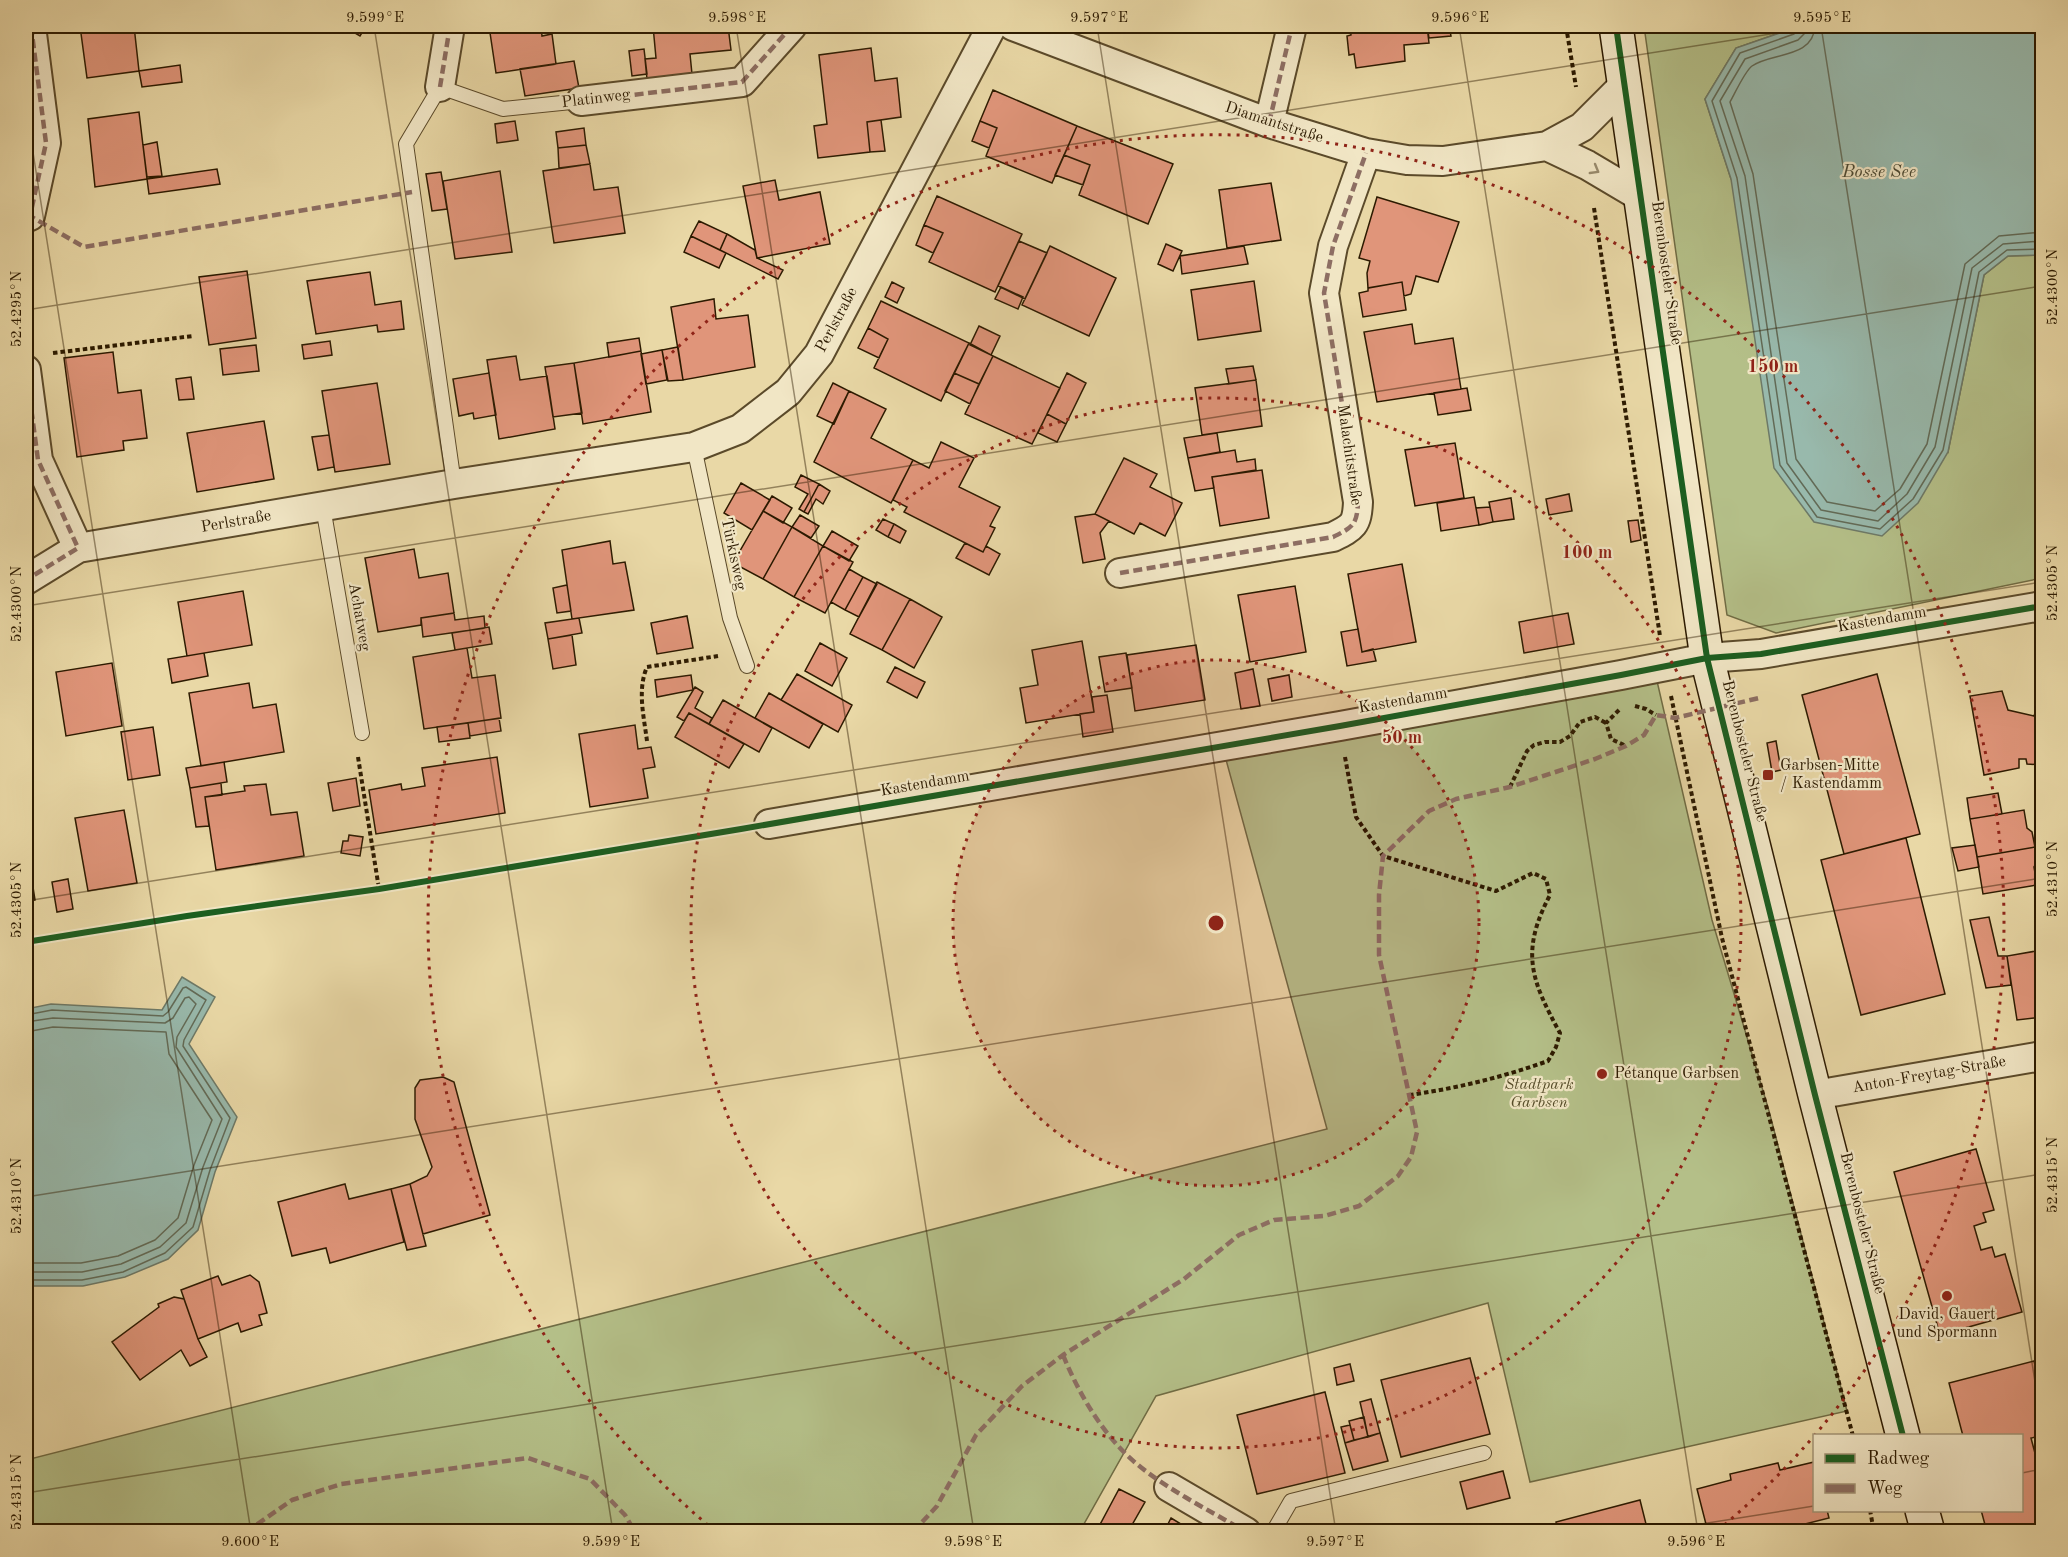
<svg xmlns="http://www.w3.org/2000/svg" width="2068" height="1557" font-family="'Old Standard TT',serif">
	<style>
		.green { fill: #b4bf88; stroke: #706c44; stroke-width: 1.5 }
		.water { fill: #98b9ac; stroke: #6d7967; stroke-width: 1.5 }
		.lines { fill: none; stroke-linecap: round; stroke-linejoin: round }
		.shore { stroke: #626a56; stroke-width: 1.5 }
		.building { fill: #e0957a; stroke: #2c1a00; stroke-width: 1.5 }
		.lane-casing { stroke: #5b4a2a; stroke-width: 16 }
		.street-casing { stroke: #5b4a2a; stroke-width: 32 }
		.secondary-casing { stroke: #2c1a00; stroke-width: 36 }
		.path { stroke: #2c1a00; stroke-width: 4; stroke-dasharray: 4.5 3; stroke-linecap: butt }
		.lane { stroke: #f1e6c5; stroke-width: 14 }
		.street { stroke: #f1e6c5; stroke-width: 28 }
		.secondary { stroke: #f1e6c5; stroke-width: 33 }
		.quiet { stroke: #8d6e63; stroke-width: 4.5; stroke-dasharray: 9 4.5; stroke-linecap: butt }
		.cycleway-casing { stroke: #f1e6c5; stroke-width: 10 }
		.cycleway { stroke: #1b5e20; stroke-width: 6 }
		.oneway { stroke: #988a6c }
		.ticks { fill: none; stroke: #2c1a00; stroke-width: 1.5; stroke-opacity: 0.45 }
		.ring { fill: none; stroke: #8f2418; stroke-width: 3; stroke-dasharray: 3 6 }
		.poi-dot { fill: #8f2418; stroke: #f1e6c5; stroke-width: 2 }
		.labels { text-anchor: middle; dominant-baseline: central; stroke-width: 4.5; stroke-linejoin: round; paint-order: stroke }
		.street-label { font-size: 16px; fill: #2c1a00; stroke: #f1e6c5 }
		.poi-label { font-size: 16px; fill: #2c1a00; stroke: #f1e6c5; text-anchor: start }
		.park-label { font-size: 16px; font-style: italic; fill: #554c29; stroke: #f1e6c5 }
		.water-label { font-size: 18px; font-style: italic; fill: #4c4a34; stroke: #f1e6c5 }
		.centre { fill: #8f2418; stroke: #f1e6c5; stroke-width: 3 }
		.ring-label { font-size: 18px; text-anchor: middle; font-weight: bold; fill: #8f2418; stroke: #f1e6c5; stroke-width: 4.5; stroke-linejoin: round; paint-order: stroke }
		.neatline { fill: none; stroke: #2c1a00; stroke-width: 2 }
		.ticks-label { font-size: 15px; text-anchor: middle; fill: #2c1a00 }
	</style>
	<rect width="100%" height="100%" fill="#e9d8a6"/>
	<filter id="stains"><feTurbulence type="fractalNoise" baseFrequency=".00333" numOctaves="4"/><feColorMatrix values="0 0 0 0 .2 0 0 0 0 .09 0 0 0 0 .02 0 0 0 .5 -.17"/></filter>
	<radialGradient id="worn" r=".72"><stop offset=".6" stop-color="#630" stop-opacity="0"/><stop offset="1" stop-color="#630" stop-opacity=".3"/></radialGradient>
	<path class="green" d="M1644,26H1800L1736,48L1705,99L1731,179L1948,452L1984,275L2008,256L2042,255V578L1776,633L1727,615Z
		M1657,681L1712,920L1769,1111L1847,1411L1530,1482L1488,1303L1156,1396L1080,1531L26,1532V1460L1327,1129L1225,756Z"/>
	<path class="water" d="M1800,26H2042V255L2008,256L1984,275L1948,452L1918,503L1882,536L1814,522L1774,468L1731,179L1705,99L1736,48Z
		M182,977L215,997L189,1044L237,1117L215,1172L198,1230L168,1259L125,1277L83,1286H26V1009L51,1004L162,1010Z"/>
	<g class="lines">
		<path class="shore" d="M1798,26V30L1794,34L1740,53L1712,101L1737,178L1780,465L1817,517L1880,529L1913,499L1943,450L1979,272L2007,250L2042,249
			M1806,26L1804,34L1798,40L1745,59L1720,101L1745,176L1787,463L1821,510L1878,521L1907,494L1935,447L1972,268L2003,244L2042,241
			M1815,26C1813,59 1772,52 1752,66C1745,71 1734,95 1730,102L1753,174L1796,459L1827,502L1875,511L1900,489L1927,444L1965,264L1999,236L2042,232
			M26,1015L52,1010L163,1016L168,1012L183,988L186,987L206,1000L184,1040L183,1046L230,1118L210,1170L193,1227L165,1253L123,1272L82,1280H26
			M26,1022L53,1018L165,1023L173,1018L185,998L189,997L196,1004L177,1037L176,1047L222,1119L203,1167L186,1223L160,1247L121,1264L82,1272H26
			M26,1032L53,1027L166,1032L169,1054L212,1120L194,1165L178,1218L155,1240L118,1256L81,1263H26"/>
	</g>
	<path class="building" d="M80,26H134L139,71L87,78Z
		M343,26H366L360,36Z
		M489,26H541L542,36L552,34L556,64L496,73Z
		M653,26H728L731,50L690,54L692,74L647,79L645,59L656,58Z
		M1350,26H1427L1429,43L1404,45L1405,61L1356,68L1354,54L1349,55L1347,36L1351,35Z
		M1427,26H1449L1451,36L1429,38Z
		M871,48L875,81L897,78L901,117L867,122L870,152L818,158L814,126L827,124L819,55Z
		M644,49L647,74L632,76L629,51Z
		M574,61L579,88L525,96L520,69Z
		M180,65L182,82L142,87L139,71Z
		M993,90L1077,126L1052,183L986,156L997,128L980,121Z
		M139,112L147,179L95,187L88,119Z
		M881,120L885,151L870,152L867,122Z
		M515,121L518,140L497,143L495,124Z
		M980,121L997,128L989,148L972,141Z
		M1077,126L1173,164L1148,224L1079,195L1090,165L1064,155Z
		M584,128L586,145L558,148L556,132Z
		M157,142L162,176L147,177L143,145Z
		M586,145L590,164L559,168L558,148Z
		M1064,155L1090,165L1083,185L1055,175Z
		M590,164L594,190L618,187L625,233L554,243L543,171Z
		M217,169L220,184L149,194L147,179Z
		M500,171L512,252L455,259L443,181Z
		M441,172L447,209L432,211L426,174Z
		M775,180L779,200L820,192L830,244L757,258L743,186Z
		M1271,183L1281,240L1227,248L1219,190Z
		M937,196L1022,234L995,292L929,262L943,233L924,225Z
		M1377,197L1459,222L1438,282L1416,276L1411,294L1404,296L1402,282L1368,288L1367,273L1370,261L1359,258Z
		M699,221L727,234L720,250L691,236Z
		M924,225L943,233L933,253L916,245Z
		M727,234L755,250L757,258L783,270L778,279L720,250Z
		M691,236L726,253L719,268L684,252Z
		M1019,241L1047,253L1025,299L998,286Z
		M1166,244L1182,251L1173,271L1158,264Z
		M1050,246L1116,278L1089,336L1022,305Z
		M1244,246L1248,264L1182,274L1180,256Z
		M247,271L256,338L209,345L199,277Z
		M370,272L375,305L401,301L404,329L378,332L377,325L316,334L307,281Z
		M1254,281L1261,331L1198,340L1191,290Z
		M892,282L904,288L897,303L885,297Z
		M1402,282L1406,310L1363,317L1359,293L1368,291V288Z
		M1001,287L1023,297L1018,309L995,299Z
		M714,299L716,319L748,315L755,367L683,380L671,307Z
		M881,301L969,343L941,401L874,368L888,339L868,328Z
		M1412,324L1415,344L1453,338L1461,389L1377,402L1364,332Z
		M979,326L1000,336L991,355L970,345Z
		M868,328L888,339L879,358L858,348Z
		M639,338L641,351L609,357L607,343Z
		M330,341L332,355L304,359L302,345Z
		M969,343L993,356L979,384L954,373Z
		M256,345L259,371L223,375L220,349Z
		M678,347L683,380L668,381L662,350Z
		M662,350L667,380L646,384L641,354Z
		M641,351L651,412L583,424L574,363Z
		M113,352L118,393L141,390L147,438L123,441L124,450L77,457L64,358Z
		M516,356L520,380L547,376L555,429L499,439L487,360Z
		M993,356L1060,388L1032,444L965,414Z
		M574,363L582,413L553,417L545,367Z
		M1253,366L1256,380L1229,384L1226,369Z
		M489,373L496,415L474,419L473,413L459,416L453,379Z
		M954,373L979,384L970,404L945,391Z
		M1067,373L1086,383L1066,424L1047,414Z
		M191,377L194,399L179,400L176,379Z
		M1256,380L1262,426L1202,435L1195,388Z
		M377,383L390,464L335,472L322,391Z
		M833,383L849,391L834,424L817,416Z
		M1467,388L1471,410L1438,415L1434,393Z
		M849,391L886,409L871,438L913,460L891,503L814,462Z
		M1047,414L1066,424L1057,442L1038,433Z
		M264,421L274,479L197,492L187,433Z
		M1217,433L1220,452L1188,458L1184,438Z
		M329,435L334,467L318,470L312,437Z
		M941,442L974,458L959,487L1000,507L990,526L995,528L983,552L904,512L907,507L893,500L913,460L929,468Z
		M1455,443L1464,498L1415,506L1405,450Z
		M1235,450L1237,462L1255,459L1256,470L1212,477L1214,488L1195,491L1188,458Z
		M1124,458L1157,474L1150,487L1182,503L1165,536L1140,523L1134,534L1095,514Z
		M1262,470L1269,518L1220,526L1212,477Z
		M801,475L819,484L804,512L799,509L808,494L795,487Z
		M741,483L770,500L752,530L724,513Z
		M819,484L830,491L823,504L816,499L808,514L804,512Z
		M1569,494L1572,511L1549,515L1546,499Z
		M772,496L792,508L783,523L763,511Z
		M1474,497L1479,525L1441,531L1437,503Z
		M1511,498L1514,519L1493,522L1489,502Z
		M1490,507L1493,522L1479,525L1476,508Z
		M763,511L792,527L763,579L733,563Z
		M1095,514L1109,521L1100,533L1105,559L1083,563L1075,517Z
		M800,515L819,526L811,538L792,527Z
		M883,519L894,524L888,537L876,530Z
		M1638,520L1641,540L1631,542L1628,521Z
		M894,524L906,531L900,543L888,537Z
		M792,527L823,546L794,597L763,579Z
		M832,531L858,546L849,561L823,546Z
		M610,541L613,564L625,562L634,610L572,619L562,550Z
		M965,543L983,552L986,546L1000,554L989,575L956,558Z
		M823,546L853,562L825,613L794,597Z
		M414,549L419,578L448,573L454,613L421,618V625L378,632L365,558Z
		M1402,564L1416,642L1362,652L1348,574Z
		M849,569L863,577L845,610L831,602Z
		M863,577L877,584L859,617L845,610Z
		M877,582L910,599L882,650L850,634Z
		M567,585L571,611L557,613L553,588Z
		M1295,586L1306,652L1250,662L1238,595Z
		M243,591L252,645L187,656L178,602Z
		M910,599L942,617L914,668L882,650Z
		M454,613L455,620L484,616L485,628L423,637L421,618Z
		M1568,613L1574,644L1524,653L1519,622Z
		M687,616L693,648L657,654L651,623Z
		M579,618L582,633L548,639L545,623Z
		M489,627L492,644L455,650L452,633Z
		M1358,629L1362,652L1373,649L1376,661L1347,666L1341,632Z
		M572,635L576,665L553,669L548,639Z
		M1082,641L1094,712L1026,723L1020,688L1038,685L1032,650Z
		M820,643L847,658L832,686L805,671Z
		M1196,645L1205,700L1135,711L1127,655Z
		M467,648L472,678L495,675L501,718L424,729L413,657Z
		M204,653L208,676L172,683L168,659Z
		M1126,653L1132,688L1105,692L1099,657Z
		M112,663L122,726L66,736L56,672Z
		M895,667L925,682L917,698L887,682Z
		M1253,669L1260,706L1241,709L1235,673Z
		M797,674L852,705L838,732L781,700Z
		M1877,674L1920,834L1844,854L1802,695Z
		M691,675L693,690L657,697L655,680Z
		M1289,675L1292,697L1272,701L1268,679Z
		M249,683L253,708L276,704L284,752L201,766L189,693Z
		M695,687L703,692L695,708L712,718L709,724L689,713L684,721L677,717Z
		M2002,691L2008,710L2034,716L2037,707L2042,708V765L2027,764L2026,759H2019V768L1984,775L1970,696Z
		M769,693L823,724L809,748L755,718Z
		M1107,695L1113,732L1083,737L1080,714L1094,712L1092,697Z
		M723,700L772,728L759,752L709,724Z
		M689,713L744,744L729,768L675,737Z
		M499,718L501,731L470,736L468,723Z
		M468,723L470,738L439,742L437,727Z
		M635,725L638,749L651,747L655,767L643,769L648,798L590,807L579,734Z
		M153,727L160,775L128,780L121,732Z
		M1776,741L1781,770L1772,772L1767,743Z
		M497,757L505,813L376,834L369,790L401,784L402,790L425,786L422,768Z
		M224,762L227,782L190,788L186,768Z
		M356,778L360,806L333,811L328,783Z
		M221,783L222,795L205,797L209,826L196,827L190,788Z
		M266,784L271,815L297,812L304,856L216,870L205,797L245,791L244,786Z
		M1998,793L2002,814L1970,819L1967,798Z
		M124,810L137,883L88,891L75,818Z
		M2024,810L2027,828L2032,832L2035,847L1977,857L1970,819Z
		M349,835L363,837L360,856L341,853L343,841H348Z
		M1906,838L1945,994L1861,1015L1821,860Z
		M26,843L35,900L26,902Z
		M1975,845L1979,867L1958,871L1952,848Z
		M2035,847L2037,862L2034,867L2037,885L1983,894L1977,857Z
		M68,879L73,909L57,912L52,882Z
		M1989,917L1998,956H2007L2011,985L1986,988L1970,920Z
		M2042,950V1017L2017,1020L2007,956Z
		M443,1077L454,1082L490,1215L423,1234L410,1184L427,1176L432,1167L415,1119V1088L420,1080Z
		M1976,1149L1994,1210L1983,1213L1986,1222L1974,1226L1981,1250L1992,1247L1995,1257L2005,1254L2022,1312L1940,1335L1894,1172Z
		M345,1184L349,1199L391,1189L404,1242L330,1263L326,1248L292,1256L278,1202Z
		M410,1184L426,1246L407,1250L391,1189Z
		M250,1275L259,1282L267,1313L259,1315L262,1325L241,1332L238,1323L198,1339L181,1290L218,1276L222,1285Z
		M174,1297L184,1299L198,1339L207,1357L190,1366L181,1350L140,1380L112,1342L159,1307L158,1304Z
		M1470,1358L1490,1434L1401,1457L1381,1380Z
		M2034,1361L2042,1393V1424L2039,1425L2042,1436L2031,1438L2037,1461L2042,1459V1532H1987L1981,1510H2022V1436H1963L1949,1383Z
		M1350,1364L1354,1381L1337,1385L1334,1368Z
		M1325,1392L1345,1473L1257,1494L1237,1415Z
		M1371,1399L1380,1433L1368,1437L1360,1402Z
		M1364,1417L1368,1437L1354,1440L1349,1421Z
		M1350,1425L1354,1440L1345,1443L1341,1427Z
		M1380,1433L1388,1461L1353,1470L1345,1443Z
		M1814,1462V1510H1827L1829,1518L1773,1532H1708L1697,1489L1731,1480L1730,1474L1778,1463L1780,1470Z
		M1503,1471L1510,1498L1467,1509L1460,1482Z
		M1119,1489L1145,1502L1128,1532H1096Z
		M1640,1500L1648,1532H1558L1556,1522Z
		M1171,1518L1194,1532H1164Z"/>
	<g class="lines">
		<defs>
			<path id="lane" d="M694,447L730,618L747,666
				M454,484L406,144L440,87L503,109L581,101
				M323,507L362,733
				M1273,1532L1291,1501L1484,1453"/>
			<path id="street" d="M1013,26L1269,123L1366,153L1407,160L1443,161L1547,146L1582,127L1625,84
				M440,87L450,26
				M581,101L742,82L792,26
				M1269,123L1292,26
				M1547,146L1587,165L1641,197
				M30,216L46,143L31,26
				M26,370L38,460L78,548
				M1120,573L1333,537C1353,527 1357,525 1358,502L1324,293L1333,246L1366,153
				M26,580L78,548L454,484L694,447L740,429L788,392L819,354L992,26
				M769,824L1340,726L1621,675L1707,658L1761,654L2042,606
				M1815,1095L2042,1056
				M1169,1487L1246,1532"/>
			<path id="secondary" d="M1616,26L1707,658L1815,1095L1903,1436
				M1922,1510L1928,1532"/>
		</defs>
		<use href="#lane" class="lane-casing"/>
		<use href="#street" class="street-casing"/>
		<use href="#secondary" class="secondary-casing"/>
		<path class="path" d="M1566,26L1576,87
			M1594,208L1660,636
			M53,353L193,336
			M1671,696L1722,938L1853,1436
			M1635,706L1646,709L1656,715
			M1619,710L1606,723L1611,739L1626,746
			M647,741C644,717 637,690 647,667L718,656
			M358,757L379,889
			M1345,757L1356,817L1383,856L1496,891L1533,873L1546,879L1550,895C1520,952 1531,980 1560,1033L1556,1047L1548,1061C1503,1077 1458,1088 1410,1095
			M1510,787L1527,751L1534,745L1545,742H1560L1570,736L1580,722L1595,717L1606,723
			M1870,1510L1874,1532"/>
		<use href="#lane" class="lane"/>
		<use href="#street" class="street"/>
		<use href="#secondary" class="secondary"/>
		<path class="quiet" d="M31,26L46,143L30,216L84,247L412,192
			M440,87L450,26
			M581,101L742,82L792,26
			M1269,123L1292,26
			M26,370L38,460L78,548L26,580
			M1120,573L1333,537C1353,527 1357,525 1358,502L1324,293L1333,246L1366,153
			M1063,1355C1077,1389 1095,1421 1120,1448C1151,1482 1206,1508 1246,1532
			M246,1532L292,1500L341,1484L528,1458L590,1479L625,1515L635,1532
			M913,1532L937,1506L976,1435L1022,1386L1063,1355L1184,1279L1239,1235L1274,1220L1324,1216L1359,1206L1398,1176L1411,1157L1417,1132L1379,955V895L1383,856L1429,811L1456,799L1510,787L1595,759L1626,746L1644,735L1656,715L1675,718L1759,698"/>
		<defs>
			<path id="cycleway" d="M1616,26L1707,658L1815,1095L1903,1436
				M26,942L187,916L379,889L741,829L1340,726L1621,675L1707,658L1761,654L2042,606"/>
		</defs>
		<use href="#cycleway" class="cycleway-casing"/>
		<use href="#cycleway" class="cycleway"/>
	</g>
	<defs><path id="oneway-chevron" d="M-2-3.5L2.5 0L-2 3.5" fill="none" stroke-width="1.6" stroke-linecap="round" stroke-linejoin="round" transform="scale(1.5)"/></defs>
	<use class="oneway" href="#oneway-chevron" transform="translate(1595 170) rotate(30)"/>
	<path class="ticks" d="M374,26L613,1532M736,26L974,1532M1097,26L1336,1532M1459,26L1698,1532M1821,26L2042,1426M26,108L251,1532M26,310L1821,26M26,606L2042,286M26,901L2042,582M26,1197L2042,878M2022,1473L2042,1469M26,1493L2042,1174M1651,1532L1814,1506"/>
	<circle cx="1216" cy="923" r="263" fill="#8f2418" fill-opacity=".12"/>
	<g class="ring">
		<circle cx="1216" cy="923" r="263"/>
		<circle cx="1216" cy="923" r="525"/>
		<path d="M715 1531A788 788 0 1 1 1717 1531"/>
	</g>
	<g class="poi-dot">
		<rect x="1762" y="769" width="12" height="12" rx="3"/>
		<circle cx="1602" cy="1074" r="6"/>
		<circle cx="1947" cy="1296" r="6"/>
	</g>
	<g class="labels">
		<g class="street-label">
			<text transform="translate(596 99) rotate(-7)">Platinweg</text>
			<text transform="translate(1274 123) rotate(18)">Diamantstraße</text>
			<text transform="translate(1666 273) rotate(82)">Berenbosteler Straße</text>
			<text transform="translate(837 320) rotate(-62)">Perlstraße</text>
			<text transform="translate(1349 455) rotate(82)">Malachitstraße</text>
			<text transform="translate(236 522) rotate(-10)">Perlstraße</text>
			<text transform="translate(733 554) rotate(78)">Türkisweg</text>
			<text transform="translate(359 617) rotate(80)">Achatweg</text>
			<text transform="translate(1882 620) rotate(-10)">Kastendamm</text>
			<text transform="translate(1403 701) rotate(-10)">Kastendamm</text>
			<text transform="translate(1744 751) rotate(76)">Berenbosteler Straße</text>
			<text transform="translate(925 784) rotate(-10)">Kastendamm</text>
			<text transform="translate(1929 1075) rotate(-10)">Anton-Freytag-Straße</text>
			<text transform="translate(1862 1223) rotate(76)">Berenbosteler Straße</text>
		</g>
		<g class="poi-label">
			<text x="1780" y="766">Garbsen-Mitte<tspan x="1780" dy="18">/ Kastendamm</tspan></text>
			<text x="1614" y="1074">Pétanque Garbsen</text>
			<text x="1947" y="1315" text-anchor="middle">David, Gauert<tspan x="1947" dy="18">und Spormann</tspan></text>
		</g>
		<g class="park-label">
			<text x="1539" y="1085">Stadtpark<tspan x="1539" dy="18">Garbsen</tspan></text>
		</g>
		<g class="water-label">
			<text x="1879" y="172">Bosse See</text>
		</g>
	</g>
	<circle cx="1216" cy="923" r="9" class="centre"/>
	<g class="ring-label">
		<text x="1773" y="372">150 m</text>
		<text x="1587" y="558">100 m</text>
		<text x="1402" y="743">50 m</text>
	</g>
	<rect width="2068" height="1557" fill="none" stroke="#e9d8a6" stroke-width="66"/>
	<rect x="1813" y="1434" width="210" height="78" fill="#f1e6c5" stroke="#a29476" stroke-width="1.5"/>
	<rect x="1825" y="1454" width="30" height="9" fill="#1b5e20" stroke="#a29476" stroke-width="1.5"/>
	<text x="1867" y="1464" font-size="18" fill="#2c1a00">Radweg</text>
	<rect x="1825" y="1484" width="30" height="9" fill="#8d6e63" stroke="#a29476" stroke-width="1.5"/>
	<text x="1867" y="1494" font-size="18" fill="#2c1a00">Weg</text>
	<rect x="33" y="33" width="2002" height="1491" class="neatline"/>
	<g class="ticks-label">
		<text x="375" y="22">9.599°E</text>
		<text x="737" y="22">9.598°E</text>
		<text x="1099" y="22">9.597°E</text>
		<text x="1460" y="22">9.596°E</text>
		<text x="1822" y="22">9.595°E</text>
		<text transform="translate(2052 287) rotate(-90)" y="5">52.4300°N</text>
		<text transform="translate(16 309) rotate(-90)" y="5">52.4295°N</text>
		<text transform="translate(2052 583) rotate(-90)" y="5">52.4305°N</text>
		<text transform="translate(16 604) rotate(-90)" y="5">52.4300°N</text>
		<text transform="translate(2052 879) rotate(-90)" y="5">52.4310°N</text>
		<text transform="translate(16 900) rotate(-90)" y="5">52.4305°N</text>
		<text transform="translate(2052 1175) rotate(-90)" y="5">52.4315°N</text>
		<text transform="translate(16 1196) rotate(-90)" y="5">52.4310°N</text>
		<text transform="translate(16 1492) rotate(-90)" y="5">52.4315°N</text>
		<text x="250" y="1546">9.600°E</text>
		<text x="611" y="1546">9.599°E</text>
		<text x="973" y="1546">9.598°E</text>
		<text x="1335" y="1546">9.597°E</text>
		<text x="1696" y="1546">9.596°E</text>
	</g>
	<rect width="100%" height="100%" filter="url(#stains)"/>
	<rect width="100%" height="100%" fill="url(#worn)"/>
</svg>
